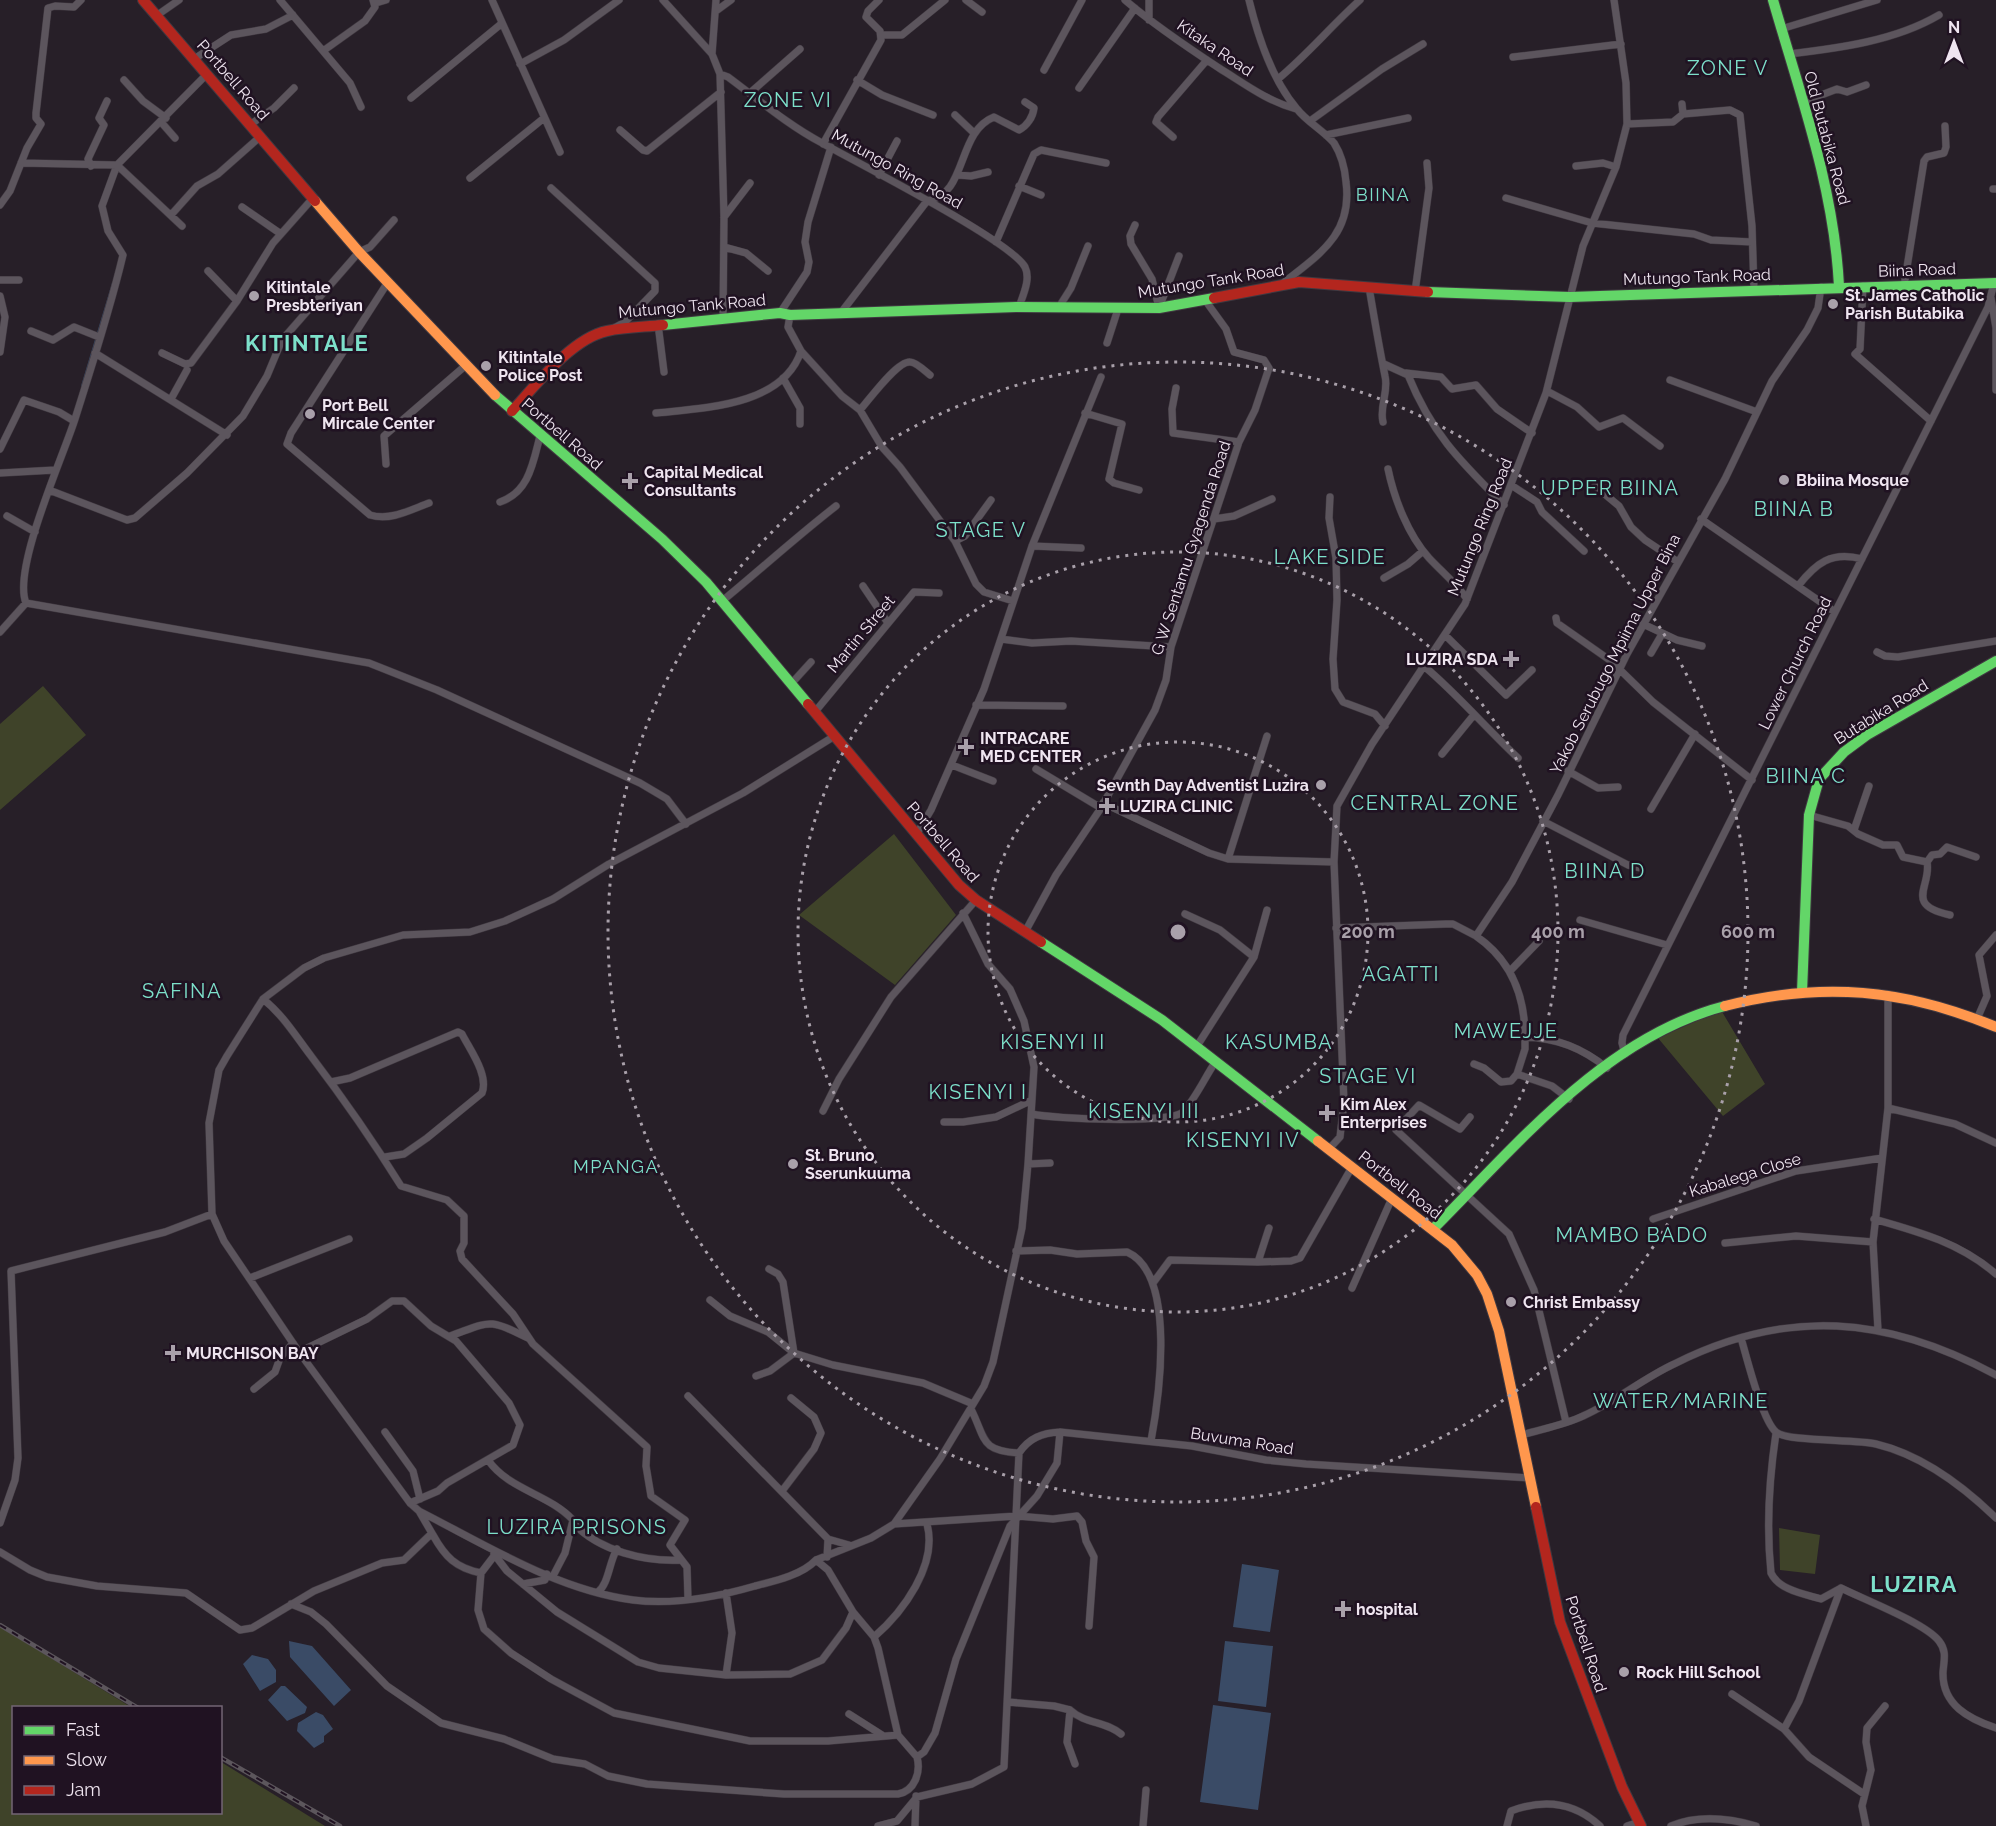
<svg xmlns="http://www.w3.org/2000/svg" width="1996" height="1826" font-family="Raleway,sans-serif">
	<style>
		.green { fill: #3f4329 }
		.water { fill: #3a4b66 }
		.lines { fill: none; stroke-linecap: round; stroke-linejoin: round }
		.stream { stroke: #3a4b66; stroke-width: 2 }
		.street-casing { stroke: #403941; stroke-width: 8 }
		.fast-casing { stroke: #403941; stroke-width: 12 }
		.slow-casing { stroke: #403941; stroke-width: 12 }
		.jam-casing { stroke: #403941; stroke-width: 12 }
		.street { stroke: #5c555d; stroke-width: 7 }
		.fast { stroke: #63d668; stroke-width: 10 }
		.slow { stroke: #ff974d; stroke-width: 10 }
		.jam { stroke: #b3261e; stroke-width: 10 }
		.rail-casing { stroke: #5c565c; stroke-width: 4.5 }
		.rail { stroke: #201222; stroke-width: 2; stroke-dasharray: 7; stroke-linecap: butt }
		.ring { fill: none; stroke: #a9a0aa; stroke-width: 3; stroke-dasharray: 3 6 }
		.poi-dot { fill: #a9a0aa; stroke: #201222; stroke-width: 2 }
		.labels { text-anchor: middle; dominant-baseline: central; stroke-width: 5; stroke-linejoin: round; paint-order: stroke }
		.street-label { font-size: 16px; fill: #efe5f0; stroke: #201222 }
		.poi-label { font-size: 16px; font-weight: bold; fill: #efe5f0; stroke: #201222; text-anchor: start }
		.neighbourhood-label { font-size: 18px; letter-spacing: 1.5px; fill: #7de0ca; stroke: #201222 }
		.quarter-label { font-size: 20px; letter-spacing: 1.5px; fill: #7de0ca; stroke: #201222 }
		.district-label { font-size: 22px; font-weight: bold; letter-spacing: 1.5px; fill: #7de0ca; stroke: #201222 }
		.centre { fill: #a9a0aa; stroke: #201222; stroke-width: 3 }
		.ring-label { font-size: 18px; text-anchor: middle; font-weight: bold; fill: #a9a0aa; stroke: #201222; stroke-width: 5; stroke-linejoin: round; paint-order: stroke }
	</style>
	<rect width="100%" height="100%" fill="#271f28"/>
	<path class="green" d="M43,686L86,735L0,810V724Z
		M894,834L956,915L895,985L799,915Z
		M1721,1010L1765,1084L1723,1116L1658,1038Z
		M1779,1528L1820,1535L1815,1574L1780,1570Z
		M0,1627L131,1707L14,1708V1812H220L221,1762L325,1826H0Z"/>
	<path class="water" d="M1242,1564L1279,1570L1270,1632L1233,1627Z
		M289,1641L312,1646L351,1690L334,1706L290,1657Z
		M1225,1641L1273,1646L1266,1707L1218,1701Z
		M252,1655L268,1659L276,1670V1682L260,1691L243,1664Z
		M281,1686H285L307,1707L305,1713L287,1721L268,1700Z
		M1213,1705L1271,1713L1258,1810L1200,1802Z
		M316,1712L323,1715L333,1729L324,1736V1742L314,1748L297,1731L298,1723Z"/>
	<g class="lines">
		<path class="stream" d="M82,386L113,283"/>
		<defs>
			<path id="street" d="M280,0L350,83L361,107
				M492,0L560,152
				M663,0L712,54L720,74L724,217L723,319
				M966,0L982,12
				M1125,0C1154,25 1187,47 1219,68C1245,84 1267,101 1296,109
				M1249,0C1258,37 1272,80 1297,109C1307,122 1323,130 1334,143C1341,154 1345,170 1346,182C1353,235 1318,255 1282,284
				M376,3L386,0
				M716,11L731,0
				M156,16L179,0
				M1149,20V0
				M1781,29L1877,0
				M882,35H902L945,0
				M323,51L365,21L375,7L373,0
				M712,54L716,0
				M1789,54C1839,48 1895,41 1939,15
				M1513,57L1621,44
				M194,59L231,35L266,29L293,15
				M520,64L564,40L619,0
				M1044,70L1082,0
				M207,74L117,165L102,206L108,231L123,255C110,310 92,365 75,419C63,457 12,569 26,603L369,663L437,690L640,783L667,799L686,824
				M720,74L728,77C759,100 788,125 822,143C856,162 1011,241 1025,267C1031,279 1023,295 1019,307
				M1278,79C1308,54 1331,26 1360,0
				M124,80L143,101L166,118
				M857,80L882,95L933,115
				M1079,88L1135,8
				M750,93L800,49
				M411,98L501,24
				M1803,102L1837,89L1847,92L1866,85
				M1682,104L1683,114
				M955,115L974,133
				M1310,121L1382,69L1423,44
				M161,122L175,138
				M251,124L274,108L294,88
				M1627,124L1673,122L1683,114L1730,110L1740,115L1752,226L1754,290
				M620,130L643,150L647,151L721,92
				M1326,135L1408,118
				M1173,137L1156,122L1158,117L1207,60
				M823,144L881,40L880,31L866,17L868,11L879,0
				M21,163L117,165L182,226
				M91,166L88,159L104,125L99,118L107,101
				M1576,166L1603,163L1616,167
				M879,175L897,141
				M958,175L971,176L988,172
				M470,178L544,118
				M1019,186L1041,195
				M551,188L655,283V291L625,322L614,328
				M1993,189H1996
				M1506,198L1592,223L1694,234L1711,240L1752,242
				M0,205L10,191L27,148L41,124L36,118V113L48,8L55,6L74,7L81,0
				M242,207L281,234
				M171,215L197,186L218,174L261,136
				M724,217L750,183
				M1135,225L1130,236L1131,244L1152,279L1159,308L1179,256
				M996,242L1034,154L1041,150L1106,163
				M724,247L746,253L768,271
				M208,271L237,301
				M0,280H19
				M388,282L291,433L287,444L370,515C391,521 410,510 429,503
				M1863,286L1860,349L1855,354L1931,421
				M1904,286L1924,161L1927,157L1944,153L1946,147L1945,126
				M1369,287C1374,317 1379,346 1385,376C1389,392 1379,407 1383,422
				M1415,292L1429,188L1427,163
				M0,296L5,317L0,352
				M1991,298L1996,328V390
				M1059,307L1071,288L1088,246
				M780,313L807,272L809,262L805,242L808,222L831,147
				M840,314L927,201C968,195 956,132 994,117L1019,130C1027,126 1033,117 1034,108L1025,102
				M790,315L788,327L801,351L842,396L860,410L882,447L900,467L955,541L976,584L984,592L1013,601
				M658,324L664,372
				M31,331L53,340L74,327L99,337
				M1107,343L1118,309
				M95,353L227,435
				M162,353L185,364L191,363L237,301L273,243L313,198
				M1384,364L1408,375C1432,434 1460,461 1504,505
				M1406,373L1441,377L1452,389L1476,385L1497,409L1532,433
				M783,378L800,408V424
				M1670,380L1757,412
				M1176,388L1172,409L1173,433L1239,442
				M1547,391L1577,407L1599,427L1623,418L1660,446
				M171,399L187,370
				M860,410C869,400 897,361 910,362C916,362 925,371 930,375
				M656,413C704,408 783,406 801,351
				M1085,413L1122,424L1109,479L1114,483L1139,490
				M0,449L24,400L59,412L74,421
				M386,464L384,436L465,366
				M1388,469C1394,498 1408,535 1429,558C1442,572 1456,583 1467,599
				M0,473L55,470
				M1511,485L1537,502L1542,512L1584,551
				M1595,486L1619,506L1631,527L1645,540L1678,562
				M49,490L127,520L135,518L187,473L243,416L267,376L282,340L359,252L370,247L394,220
				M1330,497L1329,518L1336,558L1337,600L1333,659L1335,689L1343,702L1375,714L1385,726
				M500,502C529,492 533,463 540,436
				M7,516L35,532
				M1214,519L1234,516L1272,499
				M1701,519L1835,612
				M955,541L965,536L991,500
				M1032,546L1081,548
				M1384,578L1408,564L1423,551
				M863,586L888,623
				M1798,586C1816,563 1831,551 1862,559
				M721,602C760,570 796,537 836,506
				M1556,618L1557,623L1611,661L1653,702L1752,780
				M1643,624L1677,640L1702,646
				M0,632L26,603
				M1445,635L1506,695L1532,670
				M1001,639L1032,643L1071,641L1171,647
				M1877,652L1885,656L1898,657L1996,641
				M1651,653L1662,634
				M1425,667C1458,695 1486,728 1518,758
				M791,684L811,662
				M976,705L1063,706
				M814,713L914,592L939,593
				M833,737L743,793L609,864L553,899L505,921L470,932L403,935L324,958L304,968L263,999L227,1056L219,1070L209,1123L212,1214L224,1241L299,1352L410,1503L419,1511C486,1545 557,1590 633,1600C672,1605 717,1597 755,1586C775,1581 802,1575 816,1560L871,1538L894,1524L1017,1516L1053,1519L1077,1516L1082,1522L1086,1541L1094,1557L1089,1626
				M1442,754L1473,716
				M952,765L993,781
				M1036,769L1101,808
				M1568,771L1598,788L1618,787
				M1103,803L1209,853L1228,859L1334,862
				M1651,809L1695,734
				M1809,815L1848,826L1858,834L1883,845H1897L1903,857L1927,862C1932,886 1903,905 1950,915
				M1543,821L1628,865L1641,868
				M1854,830L1869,786
				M916,835L931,810L984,689L1032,546L1101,377
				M1228,859L1267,736
				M1927,862L1932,855L1940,854L1947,847L1976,857
				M963,913L988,964L1010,989L1024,1021L1034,1067L1028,1164L1050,1163
				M1185,914L1220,930L1254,957
				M1580,920L1667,945
				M1336,928L1446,924H1453L1476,936L1512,882L1558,795L1627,654L1725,479L1772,381L1807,330L1818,308L1821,287
				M1025,932L1056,875L1101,808L1155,710L1166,680L1171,647L1239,442L1255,410L1269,368L1264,360L1234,352L1226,329L1205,300
				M1476,936C1511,960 1525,995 1525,1037C1557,1038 1582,1048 1607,1068
				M1510,971L1539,941
				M263,999C283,1015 295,1035 311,1056C343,1098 373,1141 401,1186L447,1200L464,1216V1243L460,1251L462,1259L513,1314L533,1344L647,1447L646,1466L651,1496L685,1520L670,1545L687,1567L688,1599
				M1977,1019L1987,996L1979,955L1996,935
				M1525,1037V1049L1517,1074L1552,1086L1569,1099
				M1197,1046L1254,957L1267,910
				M1625,1054L1622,1043L1623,1035L1931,421L1988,307L1994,283
				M1474,1064L1484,1068L1501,1082L1511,1081L1517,1074
				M331,1082L350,1078L458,1032L462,1034C470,1050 489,1075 482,1093L427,1138L404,1154L385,1157
				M1888,1108L1955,1124L1996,1143
				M823,1111L839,1079L891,997L976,900
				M1032,1114C1054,1119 1170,1124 1183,1112C1196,1098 1205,1077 1216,1061
				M1470,1117L1460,1129L1419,1105L1396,1130L1509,1234L1534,1290L1566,1422
				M944,1122H963L996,1117L1030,1101
				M1329,1149L1340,1137L1344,1102L1334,862L1337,806L1372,744L1465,604L1546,393L1583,246L1616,167L1627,124L1626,83L1614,0
				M1653,1219L1796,1171L1882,1158
				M1874,1219C1920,1232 1960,1243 1996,1274
				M1725,1243L1796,1236L1873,1242
				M1016,1251L1050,1250L1077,1254L1127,1252C1177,1274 1159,1398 1151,1441
				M1258,1262L1291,1261L1300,1258L1352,1167
				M769,1269L778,1274L783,1282L794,1353
				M250,1278L349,1239
				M1153,1283L1170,1260L1258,1262L1269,1228
				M1352,1288L1392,1198
				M710,1300L730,1316L768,1332L794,1353L833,1365L923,1383L973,1404
				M1878,1330L1873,1242L1888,1108V994
				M450,1336C492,1321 487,1318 528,1338
				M1741,1338C1747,1358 1762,1420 1776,1432C1787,1442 1855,1439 1876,1444C1922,1455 1963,1486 1996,1518
				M299,1352L367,1319L392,1301H404L431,1326L456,1341L509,1403L520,1425L513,1445L447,1483L438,1491L410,1503
				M756,1376L770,1371L794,1353
				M254,1389L275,1372L280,1358L293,1343
				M688,1396L828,1539L827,1557
				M971,1409C986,1439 980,1451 1019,1453
				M385,1432L413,1471L420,1499
				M1776,1433C1769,1480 1766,1525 1771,1573C1779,1590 1804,1594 1821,1599L1841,1588C1865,1600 1925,1623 1939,1641C1947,1651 1944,1660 1943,1672C1942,1705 1969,1719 1996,1728
				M1522,1435C1542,1429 1564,1425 1583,1416C1615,1402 1642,1379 1674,1364C1787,1307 1887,1316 1996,1375
				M488,1460C509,1490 549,1494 573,1520L565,1553L553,1576
				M782,1491L814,1449L821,1433L814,1417L791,1398
				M0,1523L15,1480L18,1458L11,1271L165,1232L212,1214
				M574,1524C600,1551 645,1562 681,1560
				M894,1524L940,1459L984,1386L993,1362L1022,1228L1028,1164
				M927,1524C938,1565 903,1612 874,1637L878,1648L898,1735L917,1757L924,1752L935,1733L956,1659L1010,1526L1037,1496L1057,1463L1060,1432
				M433,1535C445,1557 456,1568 481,1573
				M828,1539L849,1545
				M0,1552L30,1570L47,1577L97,1586L186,1593L240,1630L252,1628L314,1591L382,1563L404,1560L429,1536L433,1535L419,1511
				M494,1554L507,1571L557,1612L638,1662L659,1668L726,1675L790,1674L822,1660L846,1628L853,1612L828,1570L816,1560
				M494,1556L481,1573L478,1610L484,1629L511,1653L551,1679L614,1713L750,1741H828L898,1735
				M523,1584L545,1580L547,1574
				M598,1592C609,1583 609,1562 617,1549
				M726,1593L732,1633L726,1675
				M291,1604L311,1612L326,1624L387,1686L441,1723L504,1739L553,1759L585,1764L608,1776L647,1784L784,1794H898C915,1791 921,1772 917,1757
				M853,1612L874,1637
				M1732,1694L1784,1729L1809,1757L1864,1794
				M1008,1702L1054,1706L1070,1710L1067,1742L1075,1764
				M1070,1710C1085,1724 1106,1721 1121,1734
				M849,1714L882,1735
				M1784,1729L1799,1701L1841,1588
				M878,1826L897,1821L917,1797L972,1784L1004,1767L1019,1453C1029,1438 1042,1433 1060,1432L1192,1446L1266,1460L1306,1464L1531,1478
				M915,1826L916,1796
				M1143,1826L1146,1790
				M1507,1826L1511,1811C1543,1799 1574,1802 1600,1826
				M1627,1826L1639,1822
				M1671,1826C1698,1815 1728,1818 1756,1826
				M1866,1826L1862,1806L1871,1770L1866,1742L1867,1728L1885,1706"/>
			<path id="fast" d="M1773,0C1800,94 1834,187 1839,286
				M1428,292L1570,297L1996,283
				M663,325L780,313L790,315L1016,307L1159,308L1214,298
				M495,395L662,539L706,582L808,704
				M1041,942L1162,1020L1318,1141
				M1802,992L1809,815L1819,779L1844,752L1867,735L1996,661
				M1433,1229C1517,1145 1605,1037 1725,1006"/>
			<path id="slow" d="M315,201L359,252L495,395
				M1725,1006C1822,981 1905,989 1996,1027
				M1318,1141L1452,1245L1477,1275L1487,1294L1499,1331L1536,1507"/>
			<path id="jam" d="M143,0L315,201
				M1214,298L1299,282L1428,292
				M512,411C535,386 572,338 607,331C625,327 644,327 663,325
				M808,704L959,885L976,900L1041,942
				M1536,1507L1560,1622L1622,1787L1641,1826"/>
		</defs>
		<use href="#street" class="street-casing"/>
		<use href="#fast" class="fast-casing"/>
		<use href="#slow" class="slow-casing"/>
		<use href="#jam" class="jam-casing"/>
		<use href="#street" class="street"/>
		<use href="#fast" class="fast"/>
		<use href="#slow" class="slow"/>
		<use href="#jam" class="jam"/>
		<defs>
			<path id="rail" d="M0,1625L138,1708
				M220,1757L340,1826"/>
		</defs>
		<use href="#rail" class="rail-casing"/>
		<use href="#rail" class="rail"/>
	</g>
	<g class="ring">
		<circle cx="1178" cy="932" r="190"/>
		<circle cx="1178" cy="932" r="380"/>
		<circle cx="1178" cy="932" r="570"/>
	</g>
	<g class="poi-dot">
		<circle cx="254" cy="296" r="6"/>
		<circle cx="1833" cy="304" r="6"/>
		<circle cx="486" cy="366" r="6"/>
		<circle cx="310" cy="414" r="6"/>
		<circle cx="1784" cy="480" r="6"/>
		<path d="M627 472h6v6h6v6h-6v6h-6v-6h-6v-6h6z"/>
		<path d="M1508 650h6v6h6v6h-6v6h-6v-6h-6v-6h6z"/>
		<path d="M963 738h6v6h6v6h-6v6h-6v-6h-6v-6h6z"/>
		<circle cx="1321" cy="785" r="6"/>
		<path d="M1104 797h6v6h6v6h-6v6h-6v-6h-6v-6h6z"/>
		<path d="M1324 1104h6v6h6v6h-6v6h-6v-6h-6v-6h6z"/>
		<circle cx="793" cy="1164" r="6"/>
		<circle cx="1511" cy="1302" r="6"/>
		<path d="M170 1344h6v6h6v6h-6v6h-6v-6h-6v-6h6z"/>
		<path d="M1340 1600h6v6h6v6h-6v6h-6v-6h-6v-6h6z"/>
		<circle cx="1624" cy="1672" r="6"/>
	</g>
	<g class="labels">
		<g class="street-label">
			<text transform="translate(1215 48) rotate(34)">Kitaka Road</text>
			<text transform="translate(233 80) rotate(49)">Portbell Road</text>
			<text transform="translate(1827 138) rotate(75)">Old Butabika Road</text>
			<text transform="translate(897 169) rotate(29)">Mutungo Ring Road</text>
			<text transform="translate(1917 270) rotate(-2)">Biina Road</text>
			<text transform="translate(1697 277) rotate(-2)">Mutungo Tank Road</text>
			<text transform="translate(1211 281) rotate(-9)">Mutungo Tank Road</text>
			<text transform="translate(692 306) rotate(-5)">Mutungo Tank Road</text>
			<text transform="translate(562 434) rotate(41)">Portbell Road</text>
			<text transform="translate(1480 527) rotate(-68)">Mutungo Ring Road</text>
			<text transform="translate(1191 548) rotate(-72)">G W Sentamu Gyagenda Road</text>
			<text transform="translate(861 634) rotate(-50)">Martin Street</text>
			<text transform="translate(1615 654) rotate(-63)">Yakob Serubugo Mpiima Upper Bina</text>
			<text transform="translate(1795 663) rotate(-64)">Lower Church Road</text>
			<text transform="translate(1881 712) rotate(-32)">Butabika Road</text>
			<text transform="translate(943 842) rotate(49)">Portbell Road</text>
			<text transform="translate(1745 1175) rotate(-17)">Kabalega Close</text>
			<text transform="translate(1400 1185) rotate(38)">Portbell Road</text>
			<text transform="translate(1242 1441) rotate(9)">Buvuma Road</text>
			<text transform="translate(1586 1644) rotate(72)">Portbell Road</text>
		</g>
		<g class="poi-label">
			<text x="266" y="287">Kitintale<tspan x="266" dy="18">Presbteriyan</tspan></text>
			<text x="1845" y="295">St. James Catholic<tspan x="1845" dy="18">Parish Butabika</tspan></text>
			<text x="498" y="357">Kitintale<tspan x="498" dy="18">Police Post</tspan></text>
			<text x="322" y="405">Port Bell<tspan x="322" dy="18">Mircale Center</tspan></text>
			<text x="644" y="472">Capital Medical<tspan x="644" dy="18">Consultants</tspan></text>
			<text x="1796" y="480">Bbiina Mosque</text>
			<text x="1498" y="659" text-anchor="end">LUZIRA SDA</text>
			<text x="980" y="738">INTRACARE<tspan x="980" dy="18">MED CENTER</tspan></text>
			<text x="1309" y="785" text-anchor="end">Sevnth Day Adventist Luzira</text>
			<text x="1120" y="806">LUZIRA CLINIC</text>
			<text x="1340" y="1104">Kim Alex<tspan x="1340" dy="18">Enterprises</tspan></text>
			<text x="805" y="1155">St. Bruno<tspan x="805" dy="18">Sserunkuuma</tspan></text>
			<text x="1523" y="1302">Christ Embassy</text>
			<text x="186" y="1353">MURCHISON BAY</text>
			<text x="1356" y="1609">hospital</text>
			<text x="1636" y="1672">Rock Hill School</text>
		</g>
		<g class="neighbourhood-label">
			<text x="1383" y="194">BIINA</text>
			<text x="616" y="1166">MPANGA</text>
		</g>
		<g class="quarter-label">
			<text x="1728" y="68">ZONE V</text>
			<text x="788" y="100">ZONE VI</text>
			<text x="1610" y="488">UPPER BIINA</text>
			<text x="1794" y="509">BIINA B</text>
			<text x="981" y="530">STAGE V</text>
			<text x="1330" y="557">LAKE SIDE</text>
			<text x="1806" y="776">BIINA C</text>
			<text x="1435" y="803">CENTRAL ZONE</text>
			<text x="1605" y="871">BIINA D</text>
			<text x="1401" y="974">AGATTI</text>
			<text x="182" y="991">SAFINA</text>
			<text x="1506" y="1031">MAWEJJE</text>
			<text x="1053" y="1042">KISENYI II</text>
			<text x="1279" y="1042">KASUMBA</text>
			<text x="1368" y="1076">STAGE VI</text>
			<text x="978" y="1092">KISENYI I</text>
			<text x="1144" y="1111">KISENYI III</text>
			<text x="1243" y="1140">KISENYI IV</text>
			<text x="1632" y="1235">MAMBO BADO</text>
			<text x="1681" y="1401">WATER/MARINE</text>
			<text x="577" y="1527">LUZIRA PRISONS</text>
		</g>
		<g class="district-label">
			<text x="307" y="343">KITINTALE</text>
			<text x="1914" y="1584">LUZIRA</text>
		</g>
	</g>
	<circle cx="1178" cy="932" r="9" class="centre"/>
	<g class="ring-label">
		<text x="1368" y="938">200 m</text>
		<text x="1558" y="938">400 m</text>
		<text x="1748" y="938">600 m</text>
	</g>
	<rect x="12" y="1706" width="210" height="108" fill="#201222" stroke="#736674" stroke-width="1.5"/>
	<rect x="24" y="1726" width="30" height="9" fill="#63d668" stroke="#736674" stroke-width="1.5"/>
	<text x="66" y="1736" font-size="18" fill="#efe5f0">Fast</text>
	<rect x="24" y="1756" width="30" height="9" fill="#ff974d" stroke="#736674" stroke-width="1.5"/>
	<text x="66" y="1766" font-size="18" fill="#efe5f0">Slow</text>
	<rect x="24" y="1786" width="30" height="9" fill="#b3261e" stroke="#736674" stroke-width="1.5"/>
	<text x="66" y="1796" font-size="18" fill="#efe5f0">Jam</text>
	<g transform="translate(1954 42)" stroke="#201222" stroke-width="4.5" paint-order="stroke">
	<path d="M0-4.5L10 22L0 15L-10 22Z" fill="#efe5f0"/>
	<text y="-9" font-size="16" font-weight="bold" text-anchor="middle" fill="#efe5f0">N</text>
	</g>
</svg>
